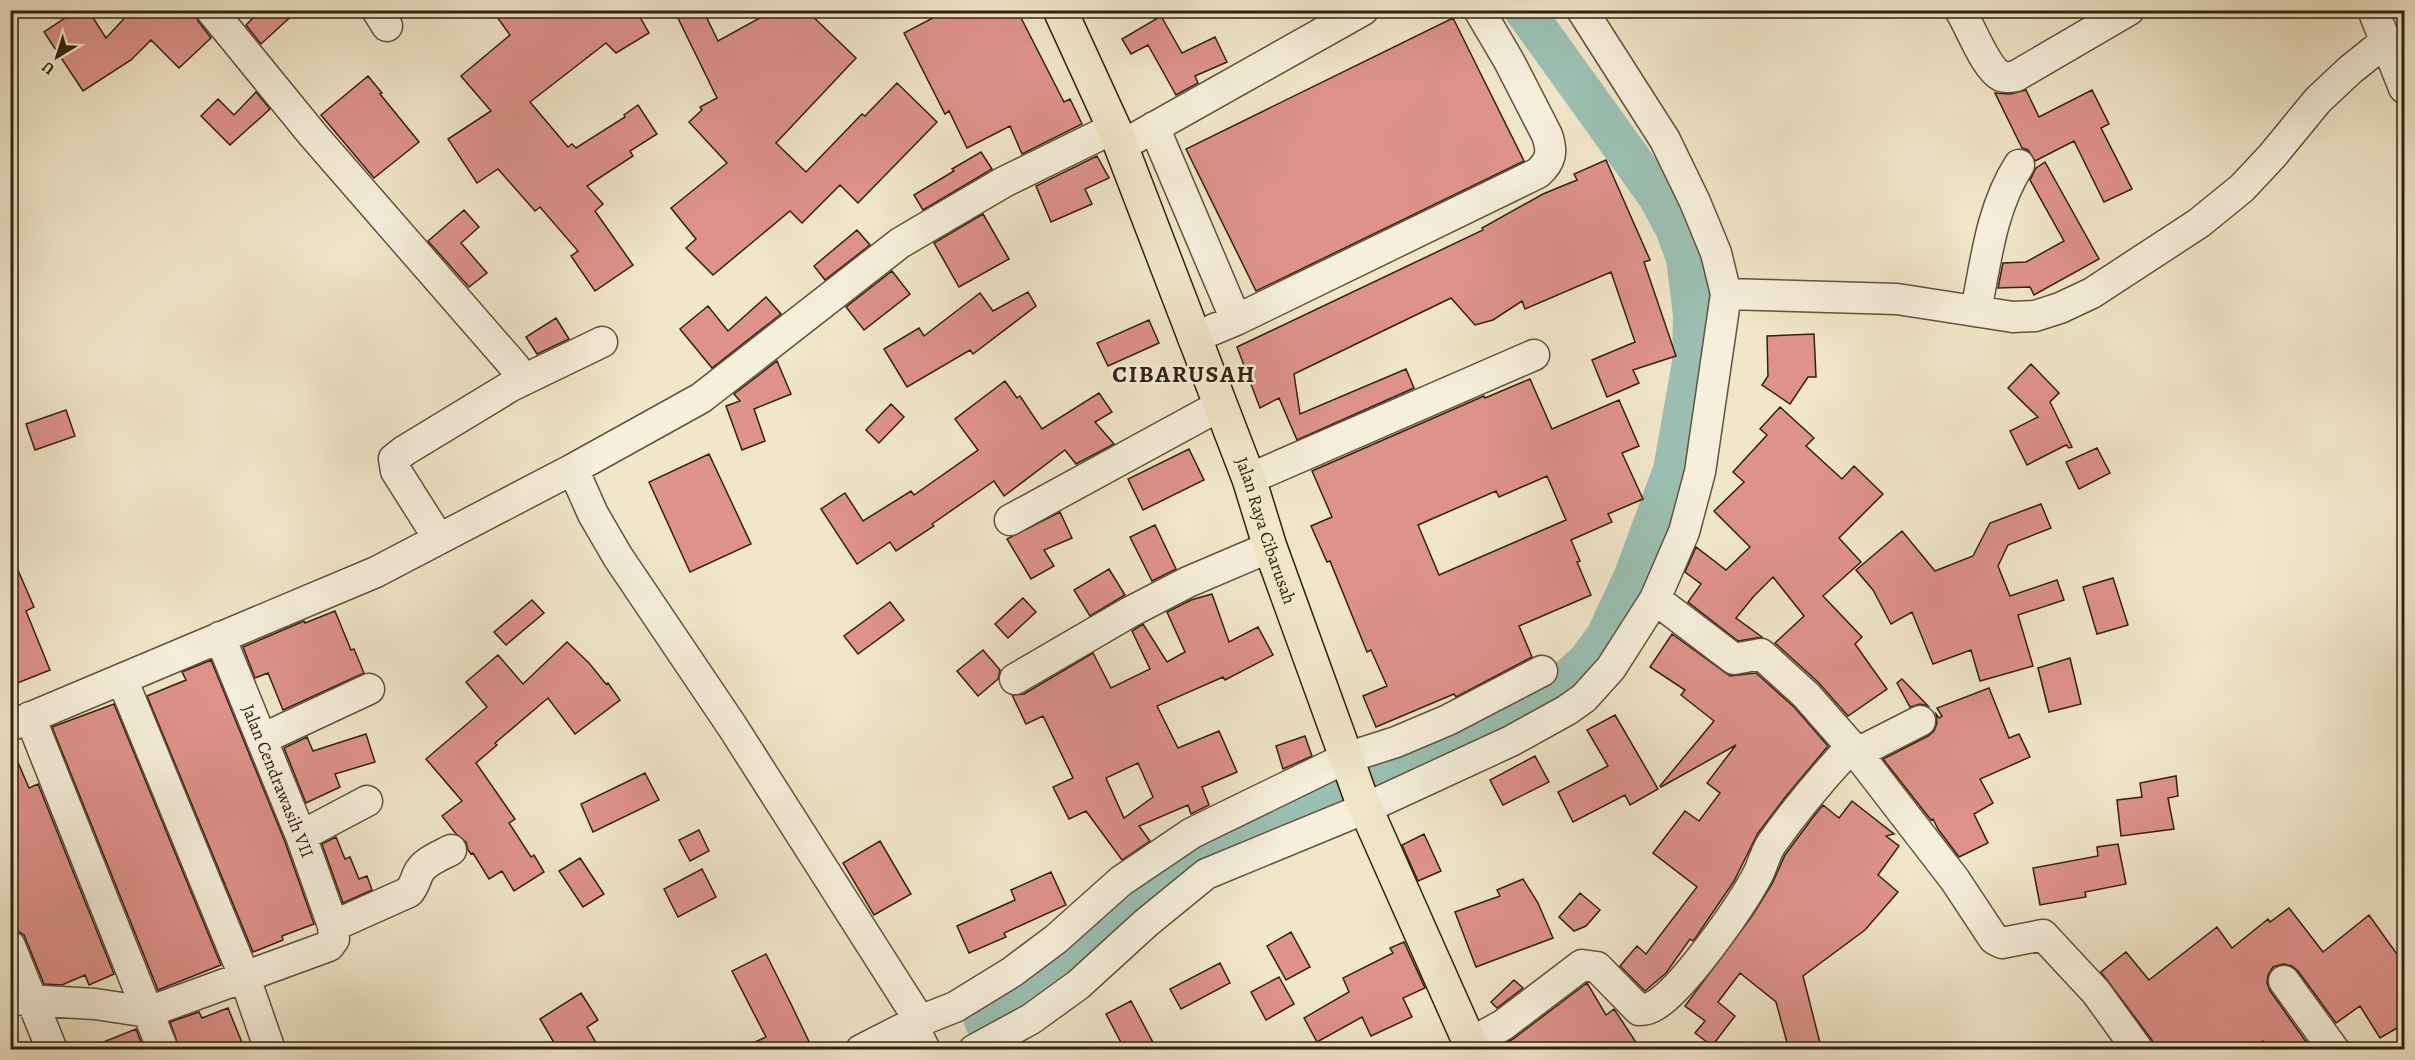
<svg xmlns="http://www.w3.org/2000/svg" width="2415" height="1060" font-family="Alegreya,serif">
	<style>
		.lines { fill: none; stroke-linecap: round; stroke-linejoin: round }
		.river { stroke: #9bc0b3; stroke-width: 40 }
		.building { fill: #de928b; stroke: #33210f; stroke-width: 1.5; fill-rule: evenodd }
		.minor-casing { stroke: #62523e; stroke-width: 33 }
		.major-casing { stroke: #33210f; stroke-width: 36 }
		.minor { stroke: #f6efdc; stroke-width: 30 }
		.major { stroke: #f1e6c9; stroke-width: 33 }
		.labels { text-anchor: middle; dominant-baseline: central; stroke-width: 5; stroke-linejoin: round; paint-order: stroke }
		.street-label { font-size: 18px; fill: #33210f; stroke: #f6efdc }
		.district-label { font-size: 24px; font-weight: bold; letter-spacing: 1.5px; fill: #33210f; stroke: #f6efdc }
	</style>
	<rect width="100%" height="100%" fill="#f1e6c9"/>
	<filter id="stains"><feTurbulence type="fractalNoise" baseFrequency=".00333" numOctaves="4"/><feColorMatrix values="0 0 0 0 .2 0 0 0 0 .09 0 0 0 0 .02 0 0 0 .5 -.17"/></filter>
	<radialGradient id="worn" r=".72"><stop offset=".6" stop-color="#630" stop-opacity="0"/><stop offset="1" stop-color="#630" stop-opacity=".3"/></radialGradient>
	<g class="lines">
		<path class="river" d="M984,1021L1058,969L1168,869L1216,840L1325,797L1432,747L1512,718L1543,701L1587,662L1606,636L1634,576L1673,470L1692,363L1693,315L1686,258L1675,228L1657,195L1524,10"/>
	</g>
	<path class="building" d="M77,10H88L106,38L132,10H194L198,21L211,38L179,68L151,40L131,60L83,91L44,32Z
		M261,10H298L261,44L246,25Z
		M492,10H636L649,33L616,53L606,43L530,102L568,147L572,144L576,148L625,117L624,115L638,105L657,134L630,151L633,156L587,186L603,204L595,211L633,265L595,291L571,256L578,251L540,207L535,211L498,169L477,183L448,139L491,111L461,76L510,35Z
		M674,10H703L718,41L774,10H806L856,58L776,143L806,172L862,114L865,116L897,83L937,122L858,203L840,185L802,223L790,211L713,275L686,248L696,239L671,208L727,163L689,122L702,110L700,107L717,98Z
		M948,10H1017L1064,102L1070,99L1082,124L1022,154L1010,126L967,148L949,111L945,114L904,33Z
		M1161,16L1182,53L1215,37L1227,62L1195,76L1198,83L1176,95L1148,45L1131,54L1122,39Z
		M1453,18L1524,161L1256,291L1186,149Z
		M368,76L382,93L380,94L419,142L374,178L321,115Z
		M2026,90L2039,117L2092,90L2109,124L2101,128L2132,189L2104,202L2074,141L2035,161L2028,150L2022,148L1995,93L2010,94Z
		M256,92L270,109L230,145L201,116L218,99L234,115Z
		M981,152L992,169L923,210L914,195L954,171L952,169Z
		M1097,156L1109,178L1085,189L1092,204L1051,222L1036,186Z
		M1606,160L1650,260L1644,262L1676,356L1633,370L1639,383L1607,397L1592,360L1635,342L1611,272L1525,309L1522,301L1493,320L1475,325L1451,298L1294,374L1300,414L1406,369L1414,388L1297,440L1279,398L1260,408L1237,347L1483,230L1482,228L1543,194L1577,180L1574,174Z
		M2045,162L2099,259L2034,295L2030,287L1998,288L2003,263L2026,262L2064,241L2030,180L2036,168Z
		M464,210L479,227L461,243L487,273L469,287L428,241Z
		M983,214L1009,259L959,287L934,243Z
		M857,230L870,245L825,280L814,266Z
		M892,271L910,294L864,330L846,307Z
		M1028,292L1036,306L973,354L970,350L907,387L884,349L919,328L924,336L980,293L993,311Z
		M766,297L781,314L712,368L680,329L708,306L728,331Z
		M556,318L569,339L537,354L526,337Z
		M1149,320L1159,343L1108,366L1097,343Z
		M1814,334L1816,377H1808L1790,404L1762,385L1768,376L1767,336Z
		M777,361L791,394L754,409L765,441L742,450L726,406L740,401L734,394Z
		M2031,364L2059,393L2050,402L2072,447L2069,448L2066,445L2027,465L2010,431L2038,417L2008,388Z
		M1530,379L1552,429L1619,400L1639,446L1622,453L1643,499L1608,514L1612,522L1571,540L1580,561L1577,562L1591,595L1519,626L1532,657L1456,697L1454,694L1376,727L1363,696L1387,686L1371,650L1367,652L1330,561L1327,562L1311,526L1332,517L1312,471L1484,396L1485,398ZM1547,476L1566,520L1439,575L1418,525L1496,491L1499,497Z
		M1005,381L1017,398L1020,396L1042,429L1099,393L1112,412L1095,422L1114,444L1076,464L1065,450L1004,496L994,481L932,524L934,526L896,551L890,542L857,564L821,509L845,493L863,521L911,491L914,495L978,450L955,419Z
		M891,404L904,417L879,443L866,430Z
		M1780,407L1814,438L1806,446L1842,479L1854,466L1883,494L1839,538L1861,562L1823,596L1862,637L1855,644L1887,689L1848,716L1818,682L1775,643L1804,616L1773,577L1754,596L1736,618L1762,637L1738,641L1688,602L1701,584L1685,572L1696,547L1726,570L1750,547L1714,511L1744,482L1733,472L1767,435L1760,429Z
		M66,410L75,436L35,450L26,424Z
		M2097,448L2110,473L2079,489L2066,462Z
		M1189,449L1204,480L1143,510L1128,479Z
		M709,454L751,544L690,572L649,482Z
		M2041,504L2051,528L2008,545L1998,566L2010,596L2057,580L2064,600L2018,615L2033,666L1980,681L1971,650L1933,664L1912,612L1891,624L1873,590L1856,570L1902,531L1935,571L1973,556L1990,523Z
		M1060,512L1072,538L1044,550L1054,566L1031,579L1007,539Z
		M1155,525L1176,569L1152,581L1130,537Z
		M10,552L34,607L26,611L50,670L10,686Z
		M1109,569L1125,595L1090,616L1074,590Z
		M2113,578L2128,625L2097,634L2083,587Z
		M1212,594L1229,642L1258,627L1273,655L1225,680L1223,677L1157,706L1178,748L1219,731L1237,772L1202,787L1209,805L1191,814L1188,805L1139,826L1150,841L1122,860L1086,811L1069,819L1053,787L1073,778L1043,716L1026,724L1012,695L1024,694L1093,653L1111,688L1150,669L1132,631L1143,624L1167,662L1185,652L1167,612L1191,600ZM1138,763L1153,797L1124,818L1106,778Z
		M1023,598L1036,612L1008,638L995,624Z
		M532,600L544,613L506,645L494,632Z
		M890,602L904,620L858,654L844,636Z
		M335,611L351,650L354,649L364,673L283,710L268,673L255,678L243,647L304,621L305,623Z
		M1672,634L1730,676L1756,673L1794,707L1828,746L1787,795L1758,833L1734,881L1696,937L1693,941L1690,939L1666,973L1645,991L1620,966L1637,946L1646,954L1697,887L1653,853L1685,811L1699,821L1720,793L1707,783L1736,745L1661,787L1660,786L1714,721L1681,695L1685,690L1650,667Z
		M567,642L589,663L606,684L608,683L620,700L575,734L548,698L495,743L497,745L476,763L515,819L509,823L531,857L534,855L544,872L514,891L502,871L489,879L473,853L471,854L468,850L466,842L456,834L442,816L462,801L426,759L487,707L466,682L498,655L523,684Z
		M983,650L1000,670L998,679L978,696L957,671Z
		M2070,658L2081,704L2049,712L2038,668Z
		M211,660L285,842L314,924L282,936L283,940L253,952L147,696L186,680L182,672Z
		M1902,679L1928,706L1920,704L1910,707L1897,683Z
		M1989,688L2009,738L2019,734L2030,757L1980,779L1993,803L1974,814L1988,843L1959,857L1938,829L1933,819L1931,820L1883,759L1928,736L1934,731L1937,723L1936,714L1939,718L1942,716L1937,708Z
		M114,704L221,965L158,990L52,727Z
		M1615,715L1658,789L1630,805L1625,795L1573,822L1558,792L1608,766L1587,730Z
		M366,734L375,762L335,774L340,787L306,803L284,748L307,737L313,751Z
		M1305,736L1312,756L1283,769L1276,746Z
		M10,744L29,788L38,784L114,974L89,985L85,975L62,985L44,984L24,935L14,929L10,921Z
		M1535,756L1549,782L1503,805L1490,780Z
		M645,773L659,800L593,832L581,804Z
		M2176,776L2178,796L2168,798L2174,829L2121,836L2117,800L2142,797L2140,783Z
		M1852,801L1894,834L1886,836L1899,846L1878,875L1898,892L1865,930L1803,976L1820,1043L1789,1050L1776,1002L1740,973L1718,1002L1735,1016L1712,1046L1695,1033L1705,1021L1685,1006L1752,916L1772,884L1785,855L1814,816L1823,805L1839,818Z
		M699,830L709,851L690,861L679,840Z
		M1424,834L1441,871L1418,881L1402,845Z
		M336,837L345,859L350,857L359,879L367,876L372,890L343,903L322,844Z
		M880,841L911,894L874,915L843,863Z
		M2118,844L2126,884L2085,892L2086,897L2040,905L2033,868L2098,856L2097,847Z
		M580,858L604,894L583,907L559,871Z
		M702,869L716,897L678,917L664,889Z
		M1051,872L1066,905L1004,933L1006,937L969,953L957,926L1015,900L1011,890Z
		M1523,879L1538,903L1553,938L1476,967L1455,912L1500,896L1497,890Z
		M1580,893L1600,910L1586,926L1574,931L1559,917Z
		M2289,908L2323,952L2369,915L2404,964V1024L2380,1038L2360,1006L2336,1023L2298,971L2292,966L2283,964L2273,967L2268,975L2267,983L2270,991L2312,1050H2270L2263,1041L2252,1050H2155L2152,1040L2101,972L2126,952L2149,980L2217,927L2232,948L2268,919L2270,922Z
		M1291,932L1310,967L1286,980L1267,946Z
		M1404,942L1425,988L1403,998L1412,1017L1371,1036L1362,1017L1317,1042L1304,1018L1349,992L1343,978L1393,953L1390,948Z
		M766,954L791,1004L813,1050H738L766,1037L732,971Z
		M1220,963L1230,983L1181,1009L1170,989Z
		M1279,977L1294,1004L1266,1020L1251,992Z
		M1514,980L1523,988L1497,1008L1491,1002Z
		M1587,983L1606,1015L1614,1009L1641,1050H1494L1513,1039Z
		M581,993L598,1020L587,1027L600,1050H567L563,1042L556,1046L540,1019Z
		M1131,1001L1157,1050H1125L1106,1014Z
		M228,1008L245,1050H180L170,1022L199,1012L202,1018Z
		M136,1029L144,1050H86V1049Z"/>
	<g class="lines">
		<defs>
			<path id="minor" d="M211,10L313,135L515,367L517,379L511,386L404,451L394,459L396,471L439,539
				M377,10L387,26
				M1960,10C1970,26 1986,69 2001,76C2006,78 2011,77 2016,76L2129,10
				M2373,10L2404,88
				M1154,127L1236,320
				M1121,146L1363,10
				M1726,294L1897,299L2013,317L2035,316L2060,308L2092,293L2199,223L2242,188L2272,156L2318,100L2350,70L2385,42
				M1976,311C1986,261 1991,209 2019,165
				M1193,338L1236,320L1538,173C1551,161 1553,152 1547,135L1509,61L1479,10
				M511,386L602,342
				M573,469L593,514L618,557L732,726L920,1021
				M1249,479L1534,355
				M1010,520L1219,406
				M1655,599L1734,659L1761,654L1806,695L1857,753L1955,880L1994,939L2002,943L2043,935L2096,992L2138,1050
				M122,679L245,978L270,1050
				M1015,679L1130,612L1188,582L1270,547
				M30,717L163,1050
				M10,726L376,572L573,469L701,398L900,243L1004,182L1114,128
				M262,739L369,689
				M1857,753L1920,721
				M301,836L367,801
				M333,926L409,892C414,886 415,881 418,874C423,862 440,856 451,850
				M10,946L52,1050
				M2284,981L2334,1050
				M10,999L95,1004L148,1012L329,946L334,939L333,926L301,836L220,637
				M912,1024L925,1050
				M1470,1043L1503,1025L1582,965L1597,967L1639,1010C1643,1010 1648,1009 1652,1007C1681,993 1741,906 1757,876C1763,865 1765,853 1772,843C1796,809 1823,777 1851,747
				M861,1050L912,1024L955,1007L1012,972L1056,939L1121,881L1192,833L1346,758L1396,742L1448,720L1542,671
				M974,1050L1031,1019L1078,985L1146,923L1206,874L1366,808L1511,741L1567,710L1584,698L1611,668L1655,599L1684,532L1700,472L1726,294L1716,253L1695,202L1665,140L1582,10"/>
			<g id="major">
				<path id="s1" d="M1060,10L1114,128L1249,479L1270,547L1361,798L1473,1050"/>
			</g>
		</defs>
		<use href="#minor" class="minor-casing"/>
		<use href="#major" class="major-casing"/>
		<use href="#minor" class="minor"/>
		<use href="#major" class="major"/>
	</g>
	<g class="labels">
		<g class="street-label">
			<text stroke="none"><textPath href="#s1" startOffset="560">Jalan Raya Cibarusah</textPath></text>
			<text transform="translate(278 781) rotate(68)">Jalan Cendrawasih VII</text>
		</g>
		<g class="district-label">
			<text x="1184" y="374">CIBARUSAH</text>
		</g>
	</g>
	<rect width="2415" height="1060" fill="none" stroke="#f1e6c9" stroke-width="36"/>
	<rect x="12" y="12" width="2391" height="1036" fill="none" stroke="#33210f" stroke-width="3"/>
	<rect x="18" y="18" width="2379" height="1024" fill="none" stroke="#33210f" stroke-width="1.5"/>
	<g transform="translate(57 57) rotate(218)" stroke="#f6efdc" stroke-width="4.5" paint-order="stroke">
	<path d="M0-4.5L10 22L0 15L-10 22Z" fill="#33210f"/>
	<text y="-9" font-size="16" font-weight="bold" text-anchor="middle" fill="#33210f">U</text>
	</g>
	<rect width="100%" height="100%" filter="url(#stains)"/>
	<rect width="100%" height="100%" fill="url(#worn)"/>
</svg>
